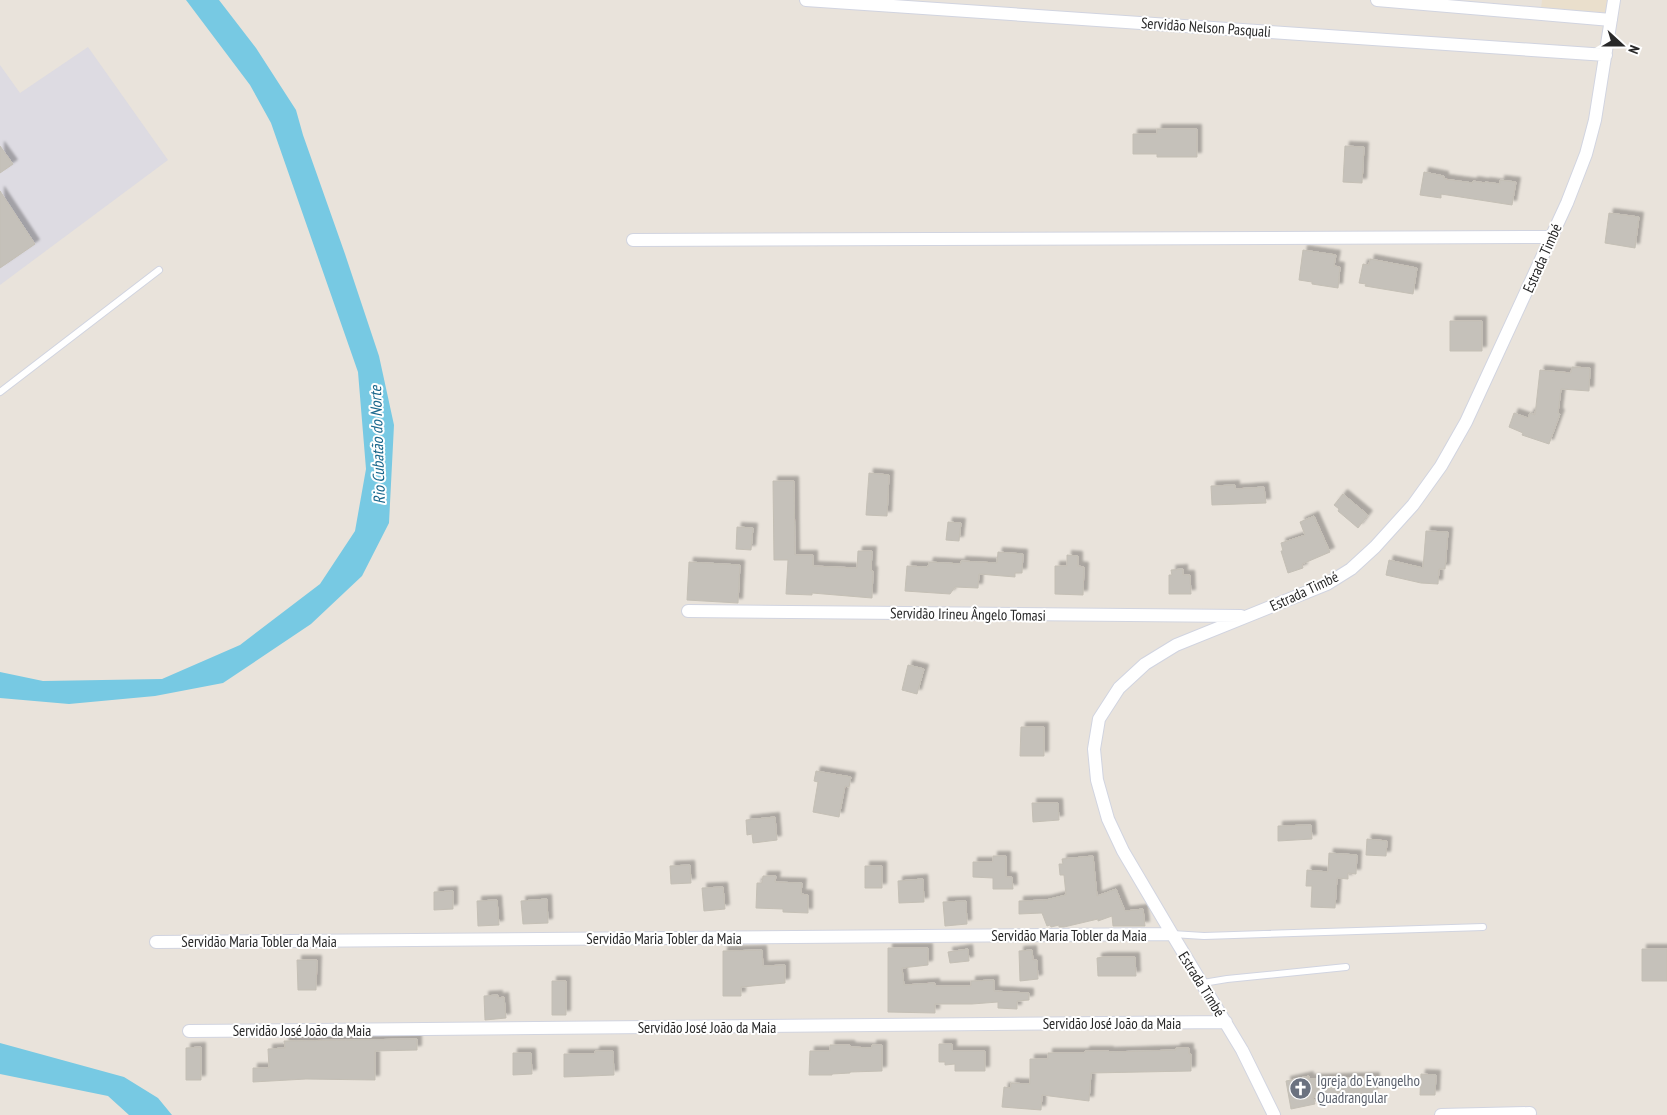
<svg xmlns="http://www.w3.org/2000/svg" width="1667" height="1115" font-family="'PT Sans Narrow',sans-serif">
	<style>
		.industrial { fill: #dddbe2 }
		.education { fill: #eadfcc }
		.water { fill: #77c9e3 }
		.building { fill: #c5c1ba; stroke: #c4bfb5; filter: url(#shadow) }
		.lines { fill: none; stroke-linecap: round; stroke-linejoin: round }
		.service-casing { stroke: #d1d4e0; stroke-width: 8 }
		.minor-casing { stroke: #d1d4e0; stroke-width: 14 }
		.service { stroke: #fff; stroke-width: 6 }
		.minor { stroke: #fff; stroke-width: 12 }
		.labels { text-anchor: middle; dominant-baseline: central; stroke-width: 4; stroke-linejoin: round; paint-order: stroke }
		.street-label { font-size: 15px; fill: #282828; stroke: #fff }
		.worship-label { font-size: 15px; fill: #5b616d; stroke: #fff; text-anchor: start }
		.water-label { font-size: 16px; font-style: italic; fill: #19678c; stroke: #fff }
	</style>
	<defs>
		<filter id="shadow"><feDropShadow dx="4.5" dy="-4.5" stdDeviation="1" flood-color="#0004"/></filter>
	</defs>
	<rect width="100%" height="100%" fill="#e9e3db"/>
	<path class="industrial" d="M88,47L168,160L0,285V65L20,93Z"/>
	<path class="education" d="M1542,0H1607L1605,16L1541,8Z"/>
	<path class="water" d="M186,0H219L256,48L296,110L303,135L345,254L379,356L394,425L389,523L362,576L311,624L223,683L155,696L69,704L0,698V672L43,681L162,679L240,645L320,584L355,531L366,469L358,372L271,123L250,85Z
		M0,1043L124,1077L158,1098L172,1115H129L108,1096L0,1074Z"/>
	<path class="building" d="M1157,129H1197V157H1157V154H1133V134H1157Z
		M0,146L13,164L0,173Z
		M1345,146L1364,147L1362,183L1343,182Z
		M1424,172L1444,176V179L1473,183V181L1485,183V182L1500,184V180L1516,182L1512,205L1441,194V198L1420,195Z
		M0,191L35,244L0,268Z
		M1609,213L1639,217L1635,248L1605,243Z
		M1303,250L1336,255L1334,266L1340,267L1338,288L1312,284V282L1299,280Z
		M1370,259L1417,268L1413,294L1365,286L1366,284L1359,283L1363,264L1369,265Z
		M1450,321H1482V351H1450Z
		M1572,367L1590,368L1589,391L1561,389L1558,413L1560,414L1549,444L1522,435L1523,433L1509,427L1514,413L1528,418L1530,413L1535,415L1540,370L1571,373Z
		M869,473L889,475L887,516L866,515Z
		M773,481H794L795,555H813V566L857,568L858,551H872L871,571H873L872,598L812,593V595L786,594L788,560H774Z
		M1235,485V489L1264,487L1266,503L1212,505L1211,486Z
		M1343,494L1368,515L1358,528L1338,511L1339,509L1334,505Z
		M1314,516L1330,552L1302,564L1303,568L1288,573L1281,551H1283L1281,543L1305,535L1300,522Z
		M948,522L961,523L959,541L946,540Z
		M737,527L753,528L751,550L736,549Z
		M1426,531L1448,532L1445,569H1439L1438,584L1421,583L1386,575L1389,560L1423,568Z
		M998,552L1023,554L1022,573H1015V577L979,574L978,588L955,587L950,594L905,591L907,566L928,567L929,562L961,564V561L997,563Z
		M1067,555L1078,556V566L1084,567L1083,595L1055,594V566H1067Z
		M689,562L740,565L738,603L687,600Z
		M1183,569V575H1190L1191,594H1169V575H1172L1171,570Z
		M908,665L924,669L917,694L902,690Z
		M1021,727H1044V756H1020Z
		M816,771L851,777L849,787L845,786L839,817L813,812L818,782L814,781Z
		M1032,803H1058L1059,820L1033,822Z
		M775,817L777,840L753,843L752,834L747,835L746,820Z
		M1311,825L1312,839L1278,841V826Z
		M1367,839L1387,841L1386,856L1366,855Z
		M1329,853L1357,855L1356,874L1348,873V879L1337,878L1335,908L1311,907L1312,886H1306L1307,870L1328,872Z
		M993,856H1006V877H1012L1013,889H993V878L973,877V862H993Z
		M1093,856L1097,896L1116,889L1125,911L1143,909L1145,926H1113L1112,916L1098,921V919L1064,927H1059V925L1051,927L1050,925L1047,926L1042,913L1019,914V901L1046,900L1066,895L1064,875H1060L1059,864H1063L1062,859Z
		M690,865L691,883L671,884L670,866Z
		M865,866H882V888H865Z
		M763,876H776L775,882L802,883L801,894L808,895V913L783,912V909L756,908L757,883H762Z
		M923,879L924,902L899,903L898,881Z
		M723,887L725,909L704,911L702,888Z
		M453,891V909L434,910V892Z
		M547,899L548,923L523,924L521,901Z
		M497,900L499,925L478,926L477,901Z
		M966,901L967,924L945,926L943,902Z
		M888,948H928V965L902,968L904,985L935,983V986H971V981L994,980V991L1029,993V1000L1017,1001V1009L998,1008V1002L972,1004H935V1013L888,1012Z
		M968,949L969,961L950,963L948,952Z
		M1642,949H1667V981H1642Z
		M762,950L763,966L785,965V983L741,987V996H723V951Z
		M1032,950L1033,960H1037L1038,979L1020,981L1019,951Z
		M1103,957H1135L1136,976H1098L1097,958Z
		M297,960H317L316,990H298Z
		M552,981H566V1015H552Z
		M498,995V998L504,997L506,1018L485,1020L484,996Z
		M417,1039V1050L375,1051V1080L306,1079L253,1082V1068H269L268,1049L285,1048L284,1041Z
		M939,1044H952V1051H985V1071H955V1064L945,1065V1062H939Z
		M830,1045H850L851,1047L872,1048V1045H882V1071L850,1072V1073L832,1074V1075H809L810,1051H830Z
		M201,1047V1080H186V1048Z
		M1176,1048H1189V1054H1191V1071L1091,1073L1089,1101L1042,1095L1041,1110L1002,1107L1004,1087L1011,1088V1083L1030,1084V1059H1048V1053H1085V1051H1109V1052L1176,1050Z
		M595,1051H613L614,1075L564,1077V1054H595Z
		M513,1053H531L532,1074L513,1075Z
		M1421,1074L1436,1075L1435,1095H1420Z
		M1309,1076V1079L1375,1077V1091L1374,1093L1343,1094V1096L1313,1097L1315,1104L1291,1109L1286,1081Z"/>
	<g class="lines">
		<defs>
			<path id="service" d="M0,392L159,270
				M1172,934L1204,936L1483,927
				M1203,983L1227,979L1346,967"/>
			<path id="minor" d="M806,0L1606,55
				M1377,0L1611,20
				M633,240L1551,237
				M688,611L1241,616
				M156,942L1172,934
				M189,1031L1226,1022
				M1274,1115L1242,1050L1172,934L1123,851L1108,819L1097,780L1094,749L1099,719L1119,688L1145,664L1176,645L1327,584L1351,569L1375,547L1413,505L1441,466L1466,422L1567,203L1586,154L1595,120L1614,0
				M1441,1115L1530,1113"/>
		</defs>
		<use href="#service" class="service-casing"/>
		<use href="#minor" class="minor-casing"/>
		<use href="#service" class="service"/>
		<use href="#minor" class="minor"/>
	</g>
	<defs>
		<symbol id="church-disc" viewBox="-11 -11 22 22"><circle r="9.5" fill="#6b7280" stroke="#fff"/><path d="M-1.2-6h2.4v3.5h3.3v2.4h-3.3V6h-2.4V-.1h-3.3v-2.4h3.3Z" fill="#fff"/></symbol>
	</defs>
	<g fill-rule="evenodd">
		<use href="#church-disc" x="1288" y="1076" width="25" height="25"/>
	</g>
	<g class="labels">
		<g class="street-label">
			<text transform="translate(1206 27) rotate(4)">Servidão Nelson Pasquali</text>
			<text transform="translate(1542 258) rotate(-66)">Estrada Timbé</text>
			<text transform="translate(1304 591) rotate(-25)">Estrada Timbé</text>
			<text transform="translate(968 614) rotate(1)">Servidão Irineu Ângelo Tomasi</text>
			<text x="1069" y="935">Servidão Maria Tobler da Maia</text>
			<text x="664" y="938">Servidão Maria Tobler da Maia</text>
			<text x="259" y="941">Servidão Maria Tobler da Maia</text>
			<text transform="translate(1202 984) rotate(58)">Estrada Timbé</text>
			<text x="1112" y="1023">Servidão José João da Maia</text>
			<text x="707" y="1027">Servidão José João da Maia</text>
			<text x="302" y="1030">Servidão José João da Maia</text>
		</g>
		<g class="worship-label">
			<text x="1317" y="1080">Igreja do Evangelho<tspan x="1317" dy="17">Quadrangular</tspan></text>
		</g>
		<g class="water-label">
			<text transform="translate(377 445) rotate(-92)">Rio Cubatão do Norte</text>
		</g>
	</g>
	<g transform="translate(1622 45) rotate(111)" stroke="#ffffff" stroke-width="4" paint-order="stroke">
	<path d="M0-4L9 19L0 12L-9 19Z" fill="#282828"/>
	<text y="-8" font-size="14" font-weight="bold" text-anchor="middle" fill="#282828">N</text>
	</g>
</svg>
